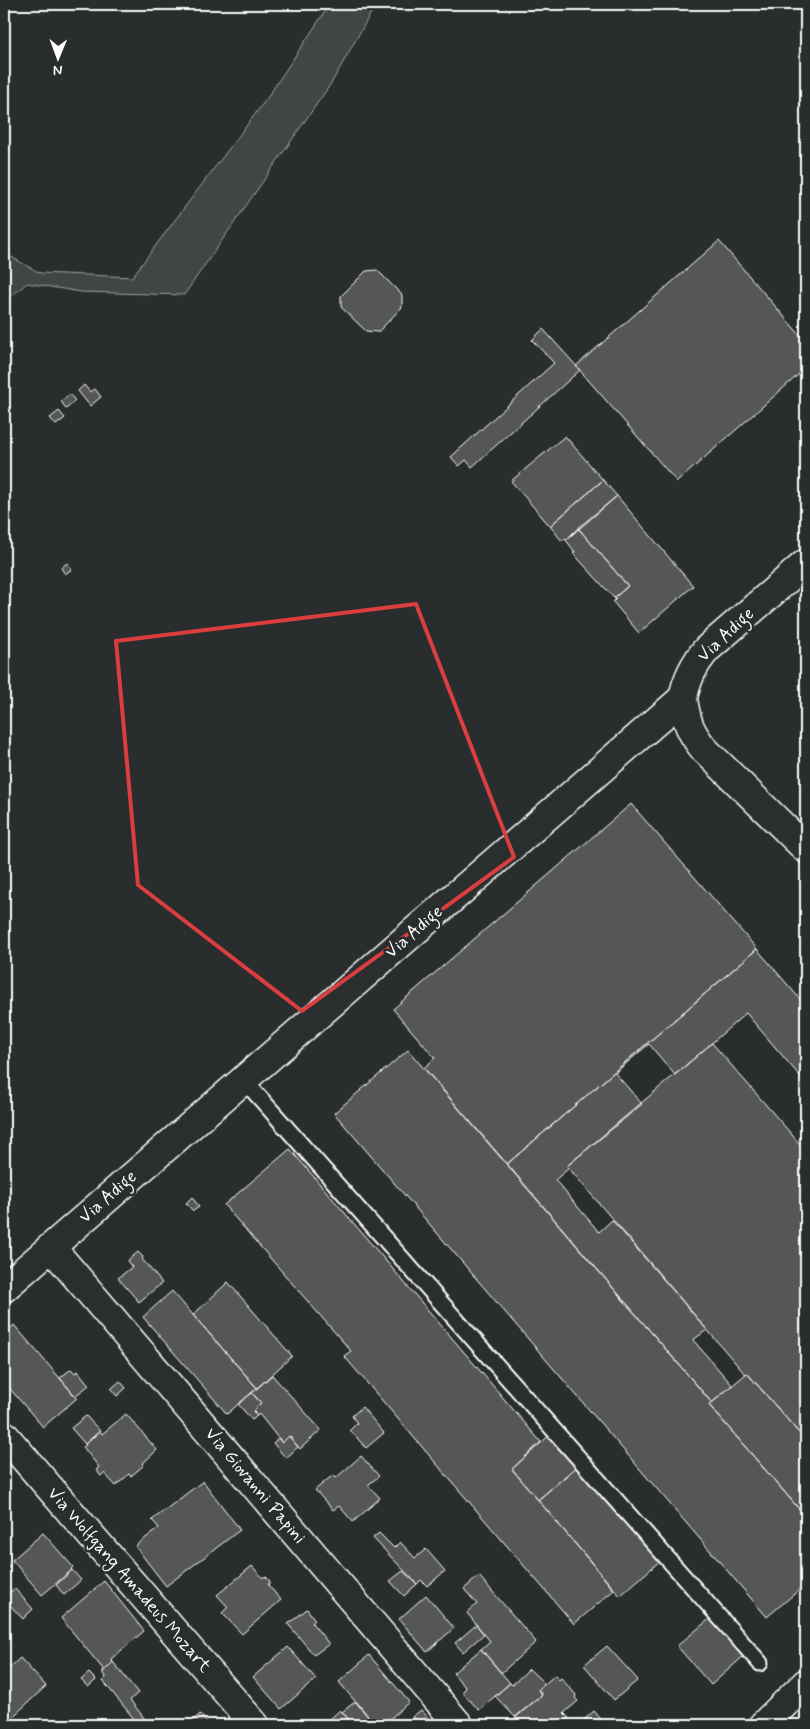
<svg xmlns="http://www.w3.org/2000/svg" width="810" height="1729" font-family="Mynerve,sans-serif">
	<style>
		.green { fill: #414445; stroke: #a0a2a2 }
		.building { fill: #555758; stroke: #fff }
		.lines { fill: none; stroke-linecap: round; stroke-linejoin: round }
		.lane-casing { stroke: #fff; stroke-width: 19 }
		.street-casing { stroke: #fff; stroke-width: 31 }
		.lane { stroke: #2a2d2e; stroke-width: 15 }
		.street { stroke: #2a2d2e; stroke-width: 28 }
		.marked { fill: none; stroke: #da3e3e; stroke-width: 4; stroke-linejoin: round }
		.labels { text-anchor: middle; dominant-baseline: central; stroke-width: 5; stroke-linejoin: round; paint-order: stroke }
		.street-label { font-size: 18px; fill: #fff; stroke: #2a2d2e }
	</style>
	<rect width="100%" height="100%" fill="#2a2d2e"/>
	<filter id="ink" filterUnits="userSpaceOnUse"><feTurbulence type="fractalNoise" baseFrequency=".02" numOctaves="2"/><feDisplacementMap in="SourceGraphic" scale="10" xChannelSelector="R" yChannelSelector="G"/><feConvolveMatrix kernelMatrix="1 2 1 2 8 2 1 2 1" color-interpolation-filters="sRGB"/></filter>
	<g filter="url(#ink)">
		<path class="green" d="M330,4H376L332,82L184,295L81,292L27,283L4,302V253L40,273L132,277L265,101Z"/>
		<path class="building" d="M719,241L806,342V368L677,482L576,366Z
			M377,270L402,295V307L378,332L366,331L341,307V296L366,271Z
			M543,329L580,370L472,467L466,460L459,466L451,457L554,363L532,340Z
			M84,385L90,392L95,389L101,397L90,406L78,391Z
			M70,394L75,401L66,409L61,401Z
			M59,411L65,418L56,425L50,418Z
			M565,436L603,480L550,526L511,481Z
			M603,480L617,496L566,540L565,538L562,541L550,526Z
			M617,496L693,586L639,633L613,602L616,599L614,598L628,586L578,528Z
			M578,528L628,586L614,598L573,553L575,552L566,540Z
			M67,563L72,569L65,574L61,568Z
			M631,804L757,949L507,1164L424,1068L435,1058L393,1009Z
			M757,949L806,1006V1079L804,1081L746,1013L675,1075L649,1044L615,1073L642,1104L567,1166L568,1169L555,1180L599,1232L612,1220L707,1330L693,1340L732,1385L712,1403L507,1164Z
			M712,1043L806,1151V1441L747,1373L745,1374L567,1166Z
			M408,1050L712,1403L709,1405L806,1517V1584L767,1617L334,1113Z
			M290,1149L541,1442L512,1469L614,1590L574,1624L344,1356L351,1351L224,1205Z
			M192,1197L199,1207L193,1211L186,1203Z
			M138,1252L143,1257L142,1259L162,1283L139,1302L118,1278L132,1267L127,1261Z
			M228,1282L292,1356L257,1388L193,1315Z
			M172,1291L257,1388L227,1414L143,1317Z
			M14,1325L77,1398L43,1427L4,1382V1335Z
			M71,1369L75,1373L78,1371L89,1385L75,1396L60,1378Z
			M747,1373L806,1441V1517L709,1405Z
			M272,1375L321,1430L300,1449L289,1436L282,1443L259,1414L257,1416L253,1411L261,1403L252,1393Z
			M120,1381L126,1388L117,1396L111,1389Z
			M252,1393L261,1403L253,1411L257,1416L252,1420L238,1404Z
			M362,1407L384,1433L366,1448L350,1430L357,1423L352,1416Z
			M126,1414L157,1450L142,1464L144,1465L131,1476L129,1474L116,1486L104,1473L101,1476L96,1470L99,1467L83,1447L86,1445L85,1444L100,1431L102,1434Z
			M86,1416L100,1431L85,1444L71,1428Z
			M552,1433L579,1465L538,1500L512,1469Z
			M289,1436L298,1447L286,1458L273,1443L279,1438L282,1443Z
			M361,1456L379,1476L368,1485L380,1498L353,1522L339,1506L333,1510L315,1490L333,1475L336,1478Z
			M579,1464L661,1560L620,1596L538,1500Z
			M203,1481L240,1530L166,1586L135,1546L159,1528L152,1520Z
			M43,1533L73,1567L71,1569L72,1570L42,1595L12,1560Z
			M379,1533L394,1548L400,1542L415,1558L426,1549L445,1571L427,1586L421,1580L417,1584L373,1538Z
			M5,1561L10,1567L4,1572V1562Z
			M252,1566L263,1578L265,1576L269,1580L270,1582L268,1585L281,1600L242,1634L222,1613L228,1607L217,1595Z
			M72,1570L81,1580L64,1595L56,1585Z
			M403,1571L417,1584L404,1596L390,1581Z
			M479,1576L536,1642L501,1673L481,1649L490,1641L467,1613L477,1604L464,1589Z
			M104,1581L144,1631L111,1659L113,1662L103,1672V1669L61,1618Z
			M15,1589L33,1609L23,1619L4,1599L5,1595Z
			M426,1595L454,1628L427,1652L399,1619Z
			M307,1609L315,1620L312,1623L329,1644L314,1655L288,1624Z
			M713,1616L746,1654L711,1685L677,1646Z
			M476,1625L484,1634L463,1652L455,1643Z
			M607,1646L638,1680L614,1700L584,1665Z
			M288,1647L316,1679L281,1709L253,1677Z
			M481,1649L510,1683L479,1710L462,1692L466,1688L453,1673Z
			M369,1655L409,1702L383,1725H375L339,1682Z
			M20,1658L46,1686L4,1725V1673Z
			M113,1662L138,1693L130,1700L148,1723L146,1725H139L103,1681L106,1678L103,1674V1672Z
			M529,1669L545,1684L538,1690L542,1695L515,1717L495,1696L510,1683L512,1685Z
			M89,1673L96,1680L88,1687L81,1680Z
			M555,1675L559,1680L561,1678L576,1695L575,1698L578,1701L564,1713L569,1718L561,1725H507L542,1695L538,1690Z
			M356,1701L375,1725H354L342,1712Z
			M340,1710L342,1712L354,1725H334L329,1720Z
			M421,1710L432,1722L429,1725H412L416,1722L412,1717Z
			M594,1711L606,1725H577L585,1719Z
			M200,1714L209,1725H188Z
			M329,1720L334,1725H323Z"/>
		<g class="lines">
			<defs>
				<path id="lane" d="M244,1080L760,1663"/>
				<path id="street" d="M683,698C686,721 690,732 704,749L806,849
					M51,1247L459,1725
					M4,1288L683,698C687,678 694,664 707,649L806,563
					M4,1435L255,1725
					M763,1725L806,1683"/>
			</defs>
			<use href="#lane" class="lane-casing"/>
			<use href="#street" class="street-casing"/>
			<use href="#lane" class="lane"/>
			<use href="#street" class="street"/>
		</g>
	</g>
	<path class="marked" d="M416,604L514,857L302,1011L138,885L116,641Z"/>
	<g class="labels">
		<g class="street-label">
			<text transform="translate(726 635) rotate(-43)">Via Adige</text>
			<text transform="translate(414 932) rotate(-41)">Via Adige</text>
			<text transform="translate(108 1197) rotate(-41)">Via Adige</text>
			<text transform="translate(255 1486) rotate(50)">Via Giovanni Papini</text>
			<text transform="translate(129 1580) rotate(49)">Via Wolfgang Amadeus Mozart</text>
		</g>
	</g>
	<rect width="810" height="1729" fill="none" stroke="#2a2d2e" stroke-width="20"/>
	<rect x="10" y="10" width="790" height="1709" fill="none" stroke="#fff" stroke-width="2" filter="url(#ink)"/>
	<g transform="translate(58 58) rotate(181)" stroke="#2a2d2e" stroke-width="4" paint-order="stroke">
	<path d="M0-4L9 19L0 12L-9 19Z" fill="#ffffff"/>
	<text y="-8" font-size="14" font-weight="bold" text-anchor="middle" fill="#ffffff">N</text>
	</g>
</svg>
